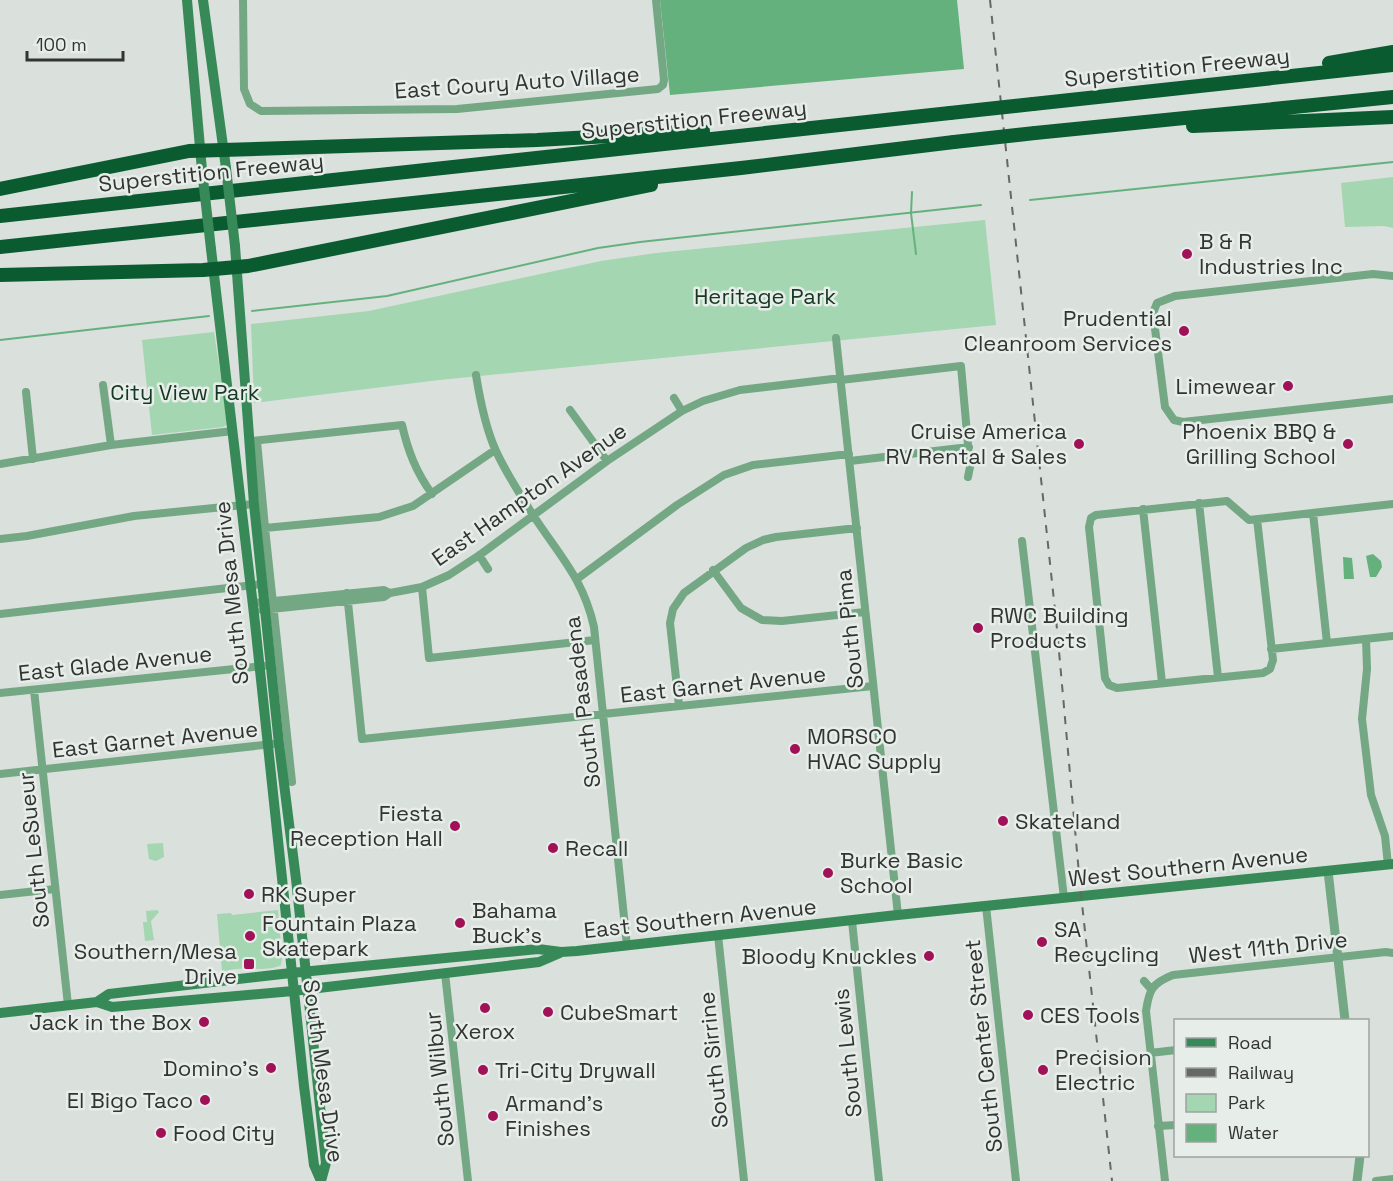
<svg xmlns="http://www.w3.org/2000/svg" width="1393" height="1181" font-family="'Space Grotesk',sans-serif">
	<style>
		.green { fill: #a3d6b1 }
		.water { fill: #65b17e }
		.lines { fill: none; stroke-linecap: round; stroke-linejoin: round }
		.stream { stroke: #65b17e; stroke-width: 2 }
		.minor { stroke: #74a783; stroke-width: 8 }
		.tertiary { stroke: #74a783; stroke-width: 9 }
		.secondary { stroke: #378a57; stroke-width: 10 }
		.motorway { stroke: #0b5b31; stroke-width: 14 }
		.rail { stroke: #656866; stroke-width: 2; stroke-dasharray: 8 8; stroke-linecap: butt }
		.secondary-bridge { stroke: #378a57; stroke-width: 10 }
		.motorway-bridge { stroke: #0b5b31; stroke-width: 14 }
		.poi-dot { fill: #a11158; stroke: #e7ede9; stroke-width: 2 }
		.labels { text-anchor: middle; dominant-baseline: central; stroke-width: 5; stroke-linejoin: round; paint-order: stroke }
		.street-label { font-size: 22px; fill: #323432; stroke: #e7ede9 }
		.poi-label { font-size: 22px; fill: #323432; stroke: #e7ede9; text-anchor: start }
		.park-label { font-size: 22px; fill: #163722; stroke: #e7ede9 }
	</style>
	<rect width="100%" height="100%" fill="#dae0dc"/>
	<path class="green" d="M1393,177V228L1384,226L1345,227L1341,183Z
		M985,220L996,325L439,380L254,403L251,324L369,311L601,261L656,253Z
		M214,332L228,424L223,427L152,435L142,340Z
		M163,843L164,857L156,861L149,859L147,844Z
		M157,910L159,912L151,921L154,940L145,941L143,922H147L146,911Z
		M278,910L282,958L281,965C267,973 241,965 222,972L217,914L231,913L232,915Z"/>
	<path class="water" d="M660,0H957L964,69L670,95Z
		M1373,554L1381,561L1382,567L1376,577H1370L1366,556Z
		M1343,557L1352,558L1354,579H1344Z"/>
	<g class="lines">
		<path class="stream" d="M912,192L911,213L916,254
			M1030,200L1393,162
			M252,311L387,296L598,248L640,242L981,205
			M0,340L209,316"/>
		<path class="minor" d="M243,0L244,89L250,104L261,111L457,109L658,89L663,85L664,80L656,0
			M1393,276L1373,274L1175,296L1157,303L1153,313L1165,407L1174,420L1183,422L1393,399
			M836,338L898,915
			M476,375C480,400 485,427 496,451C506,473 520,494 533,515C559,555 583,578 594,627L627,946
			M841,380L961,366L970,467L968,477
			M103,385L111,445
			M26,392L33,459
			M674,398L682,411
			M570,410L607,461
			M252,441L402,425C408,451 416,472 432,494
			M257,441L265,528L292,782
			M850,461L969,447
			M0,464L111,445L233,431
			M1199,503L1218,677
			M1143,509L1162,683
			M1313,513L1327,643
			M1257,519L1273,660L1270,669L1263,673L1117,688L1109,685L1105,678L1089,527L1091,518L1096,515L1227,501L1249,520L1393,504
			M265,528L379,517L413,506L495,450
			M0,539L27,536L134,516L254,504
			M1022,541L1064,898
			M479,555L488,569
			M713,570L741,608L762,620L782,621L865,612
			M577,579L677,505L724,475L753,465L849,454
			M422,587L429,658L595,640
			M347,593L362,739L873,686
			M253,603L384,590L390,593
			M262,610L384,597L390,593L422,587L449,575L481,554L607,461L682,411L703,401L740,390L841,378
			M0,614L262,584
			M1366,639L1367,669L1362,719L1371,795L1385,836L1388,865
			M1271,649L1393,636
			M34,690L68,1005
			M0,693L264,666
			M679,706L670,623L673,609L684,593L746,548L763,540L776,537L857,528
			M0,774L273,744
			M0,895L55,889
			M986,906L1016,1181
			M852,921L879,1181
			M718,935L744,1181
			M445,973L468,1181
			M1144,981L1151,989
			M1150,1053L1176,1050
			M1158,1126L1176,1125
			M1165,1181L1146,1011C1149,990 1152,983 1173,975L1386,952L1393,953
			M1376,1181L1393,1179"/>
		<path class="tertiary" d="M1328,871L1345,1020
			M1357,1181L1360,1156"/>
		<path class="secondary" d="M187,0L202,170
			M203,0L226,168
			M235,246L254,504L279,744L296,879L326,1163L321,1181
			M211,249L255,623L304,1086L314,1165L321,1181
			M97,1002L109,994L291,973L538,949L561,952L577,951L888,916L1393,864
			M0,1013L97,1002L112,1007L293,991L539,962L560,953"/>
		<path class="motorway" d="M1329,63L1393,52
			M1033,104L1393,65
			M1193,126L1393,117
			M1035,133L1393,97
			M0,189L189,151L537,140L703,131
			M0,216L950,113
			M0,247L741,168L954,142
			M0,275L203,270L248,266L651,185"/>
		<path class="rail" d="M990,0L1057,629L1080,885L1112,1181"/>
		<path class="secondary-bridge" d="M226,168L235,246
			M202,170L211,249"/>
		<path class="motorway-bridge" d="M950,113L1033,104
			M954,142L1035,133"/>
	</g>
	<g class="poi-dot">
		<circle cx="1187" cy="254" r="6"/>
		<circle cx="1184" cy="331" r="6"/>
		<circle cx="1288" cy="386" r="6"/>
		<circle cx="1079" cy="444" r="6"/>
		<circle cx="1348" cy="444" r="6"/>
		<circle cx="978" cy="628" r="6"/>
		<circle cx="795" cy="749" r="6"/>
		<circle cx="1003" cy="821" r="6"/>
		<circle cx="455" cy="826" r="6"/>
		<circle cx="553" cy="848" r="6"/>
		<circle cx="828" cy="873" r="6"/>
		<circle cx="249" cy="894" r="6"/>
		<circle cx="460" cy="923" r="6"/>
		<circle cx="250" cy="936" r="6"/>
		<circle cx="1042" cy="942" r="6"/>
		<circle cx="929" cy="956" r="6"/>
		<rect x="243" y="958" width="12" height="12" rx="3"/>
		<circle cx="485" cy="1008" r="6"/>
		<circle cx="548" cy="1012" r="6"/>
		<circle cx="1028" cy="1015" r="6"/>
		<circle cx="204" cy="1022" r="6"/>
		<circle cx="271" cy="1068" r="6"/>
		<circle cx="483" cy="1070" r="6"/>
		<circle cx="1043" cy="1070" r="6"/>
		<circle cx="205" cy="1100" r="6"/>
		<circle cx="493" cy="1116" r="6"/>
		<circle cx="161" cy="1133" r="6"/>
	</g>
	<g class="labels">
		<g class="street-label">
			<text transform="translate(1177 67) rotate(-6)">Superstition Freeway</text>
			<text transform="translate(517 82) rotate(-4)">East Coury Auto Village</text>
			<text transform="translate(694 119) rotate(-6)">Superstition Freeway</text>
			<text transform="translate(211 172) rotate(-6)">Superstition Freeway</text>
			<text transform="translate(529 494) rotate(-35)">East Hampton Avenue</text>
			<text transform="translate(231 593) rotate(-96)">South Mesa Drive</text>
			<text transform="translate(849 629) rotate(-96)">South Pima</text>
			<text transform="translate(115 663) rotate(-6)">East Glade Avenue</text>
			<text transform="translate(723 684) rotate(-6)">East Garnet Avenue</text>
			<text transform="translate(582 702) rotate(-97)">South Pasadena</text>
			<text transform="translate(155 739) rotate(-6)">East Garnet Avenue</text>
			<text transform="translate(33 850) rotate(-96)">South LeSueur</text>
			<text transform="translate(1188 866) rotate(-6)">West Southern Avenue</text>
			<text transform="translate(700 918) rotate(-6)">East Southern Avenue</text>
			<text transform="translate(1268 947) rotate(-6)">West 11th Drive</text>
			<text transform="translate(983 1046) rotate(-96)">South Center Street</text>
			<text transform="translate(847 1053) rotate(-96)">South Lewis</text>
			<text transform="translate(713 1060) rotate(-96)">South Sirrine</text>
			<text transform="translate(324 1071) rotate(82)">South Mesa Drive</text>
			<text transform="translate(439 1079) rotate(-96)">South Wilbur</text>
		</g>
		<g class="poi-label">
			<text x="1199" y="241">B &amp; R<tspan x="1199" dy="25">Industries Inc</tspan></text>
			<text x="1172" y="318" text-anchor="end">Prudential<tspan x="1172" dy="25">Cleanroom Services</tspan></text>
			<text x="1276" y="386" text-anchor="end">Limewear</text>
			<text x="1067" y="431" text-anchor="end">Cruise America<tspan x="1067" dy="25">RV Rental &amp; Sales</tspan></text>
			<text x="1336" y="431" text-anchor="end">Phoenix BBQ &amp;<tspan x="1336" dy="25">Grilling School</tspan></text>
			<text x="990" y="615">RWC Building<tspan x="990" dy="25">Products</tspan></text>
			<text x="807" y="736">MORSCO<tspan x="807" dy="25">HVAC Supply</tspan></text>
			<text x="443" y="813" text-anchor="end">Fiesta<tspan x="443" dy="25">Reception Hall</tspan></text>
			<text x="1015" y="821">Skateland</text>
			<text x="565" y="848">Recall</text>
			<text x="840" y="860">Burke Basic<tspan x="840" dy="25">School</tspan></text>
			<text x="261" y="894">RK Super</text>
			<text x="472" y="910">Bahama<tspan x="472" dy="25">Buck's</tspan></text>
			<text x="262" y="923">Fountain Plaza<tspan x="262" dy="25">Skatepark</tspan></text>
			<text x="1054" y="929">SA<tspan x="1054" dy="25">Recycling</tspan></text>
			<text x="237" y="951" text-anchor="end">Southern/Mesa<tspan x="237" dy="25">Drive</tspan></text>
			<text x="917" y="956" text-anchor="end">Bloody Knuckles</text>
			<text x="560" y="1012">CubeSmart</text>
			<text x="1040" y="1015">CES Tools</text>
			<text x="192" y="1022" text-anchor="end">Jack in the Box</text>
			<text x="485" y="1031" text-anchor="middle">Xerox</text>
			<text x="1055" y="1057">Precision<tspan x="1055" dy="25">Electric</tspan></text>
			<text x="259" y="1068" text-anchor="end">Domino's</text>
			<text x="495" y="1070">Tri-City Drywall</text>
			<text x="193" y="1100" text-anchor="end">El Bigo Taco</text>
			<text x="505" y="1103">Armand's<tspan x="505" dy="25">Finishes</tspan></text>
			<text x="173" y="1133">Food City</text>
		</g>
		<g class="park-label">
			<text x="765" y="296">Heritage Park</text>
			<text x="185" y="392">City View Park</text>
		</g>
	</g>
	<rect x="1174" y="1019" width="195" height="138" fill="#e7ede9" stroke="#9fa3a0" stroke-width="1.5"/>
	<rect x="1186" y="1038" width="30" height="9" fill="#378a57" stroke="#9fa3a0" stroke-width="1.5"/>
	<text x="1228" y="1049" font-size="18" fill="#323432">Road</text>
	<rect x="1186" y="1068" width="30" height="9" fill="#656866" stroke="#9fa3a0" stroke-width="1.5"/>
	<text x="1228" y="1079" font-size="18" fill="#323432">Railway</text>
	<rect x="1186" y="1094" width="30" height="18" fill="#a3d6b1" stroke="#9fa3a0" stroke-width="1.5"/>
	<text x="1228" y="1109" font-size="18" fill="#323432">Park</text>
	<rect x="1186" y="1124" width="30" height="18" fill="#65b17e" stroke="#9fa3a0" stroke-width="1.5"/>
	<text x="1228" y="1139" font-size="18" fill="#323432">Water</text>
	<path d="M27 51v9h96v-9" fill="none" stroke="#323432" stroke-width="3"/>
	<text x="36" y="51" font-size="18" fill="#323432" stroke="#e7ede9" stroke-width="4.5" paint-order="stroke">100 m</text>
</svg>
